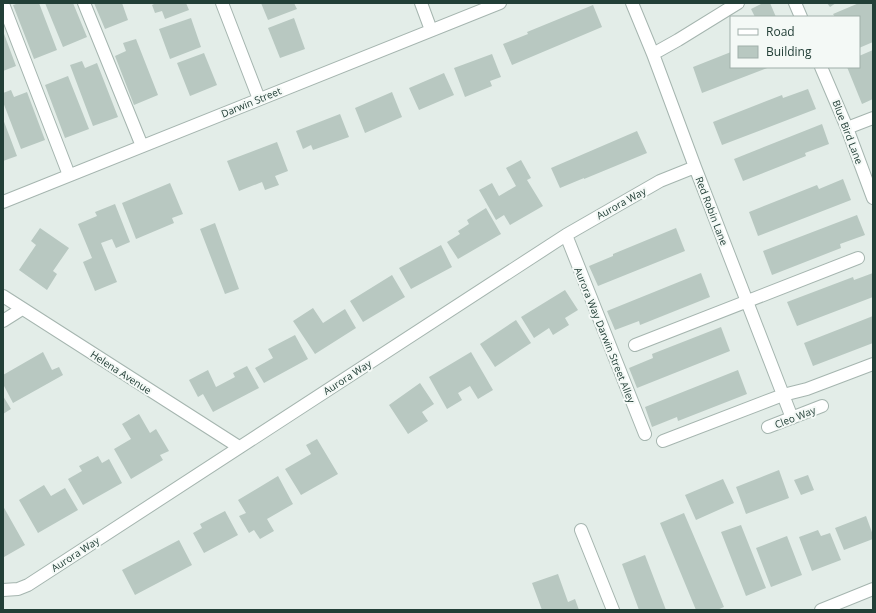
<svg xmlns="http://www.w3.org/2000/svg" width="876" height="613" font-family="'Open Sans',sans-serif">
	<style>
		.building { fill: #b8c8c1 }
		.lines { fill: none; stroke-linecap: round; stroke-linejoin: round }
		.minor-casing { stroke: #a5b5af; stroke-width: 14 }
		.minor { stroke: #fff; stroke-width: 12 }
		.labels { text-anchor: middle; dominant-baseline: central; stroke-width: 4; stroke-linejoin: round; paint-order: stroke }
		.street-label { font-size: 10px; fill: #223f37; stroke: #f4f9f6 }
	</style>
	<rect width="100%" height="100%" fill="#e3ede8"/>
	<path class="building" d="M19,3H39L57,50L34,59L13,5Z
		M45,3H73L87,37L63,47Z
		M94,3H122L128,20L105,29Z
		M156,3H186L189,10L165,19L162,11L155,13L152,5Z
		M261,3H294L297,9L268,20Z
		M763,3H770L776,17H755L751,9Z
		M827,3H836L830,7Z
		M859,3H873V42L859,48V17H835L833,14Z
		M593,5L602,27L512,65L503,44L528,34L527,32Z
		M191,18L201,47L170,59L159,29Z
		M294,18L305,49L280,58L268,28Z
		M3,31L16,66L3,71Z
		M136,39L158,95L134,105L115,56L126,51L123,43Z
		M873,50V99L862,104L847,67H859V56Z
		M731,52V67H770L702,93L693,67Z
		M204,53L217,85L190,96L177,63Z
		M492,54L501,77L490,81L492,86L465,97L454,68Z
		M82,61L85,68L97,63L118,117L93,126L70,65Z
		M444,73L454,95L419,110L409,88Z
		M68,76L89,129L65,138L45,85Z
		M808,89L816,109L722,145L713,122L782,95L783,98Z
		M11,90L14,97L27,92L45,140L21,149L3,102V93Z
		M392,92L402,117L365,133L355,108Z
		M340,114L349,137L313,150L311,145L303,149L296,131Z
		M3,119L17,156L3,161Z
		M822,124L829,144L805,153L806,156L743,181L734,159Z
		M637,131L647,153L584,179V178L560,188L551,168Z
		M277,142L288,171L275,176L279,185L265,190L262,182L239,191L227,161Z
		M521,160L531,178L527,180L543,206L510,225L504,215L496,220L479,190L492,183L499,196L516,186L506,168Z
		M843,179L851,200L758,236L749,212L817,185L819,189Z
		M170,183L183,214L172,218L174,223L136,239L122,203Z
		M115,204L130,242L116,248L112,239L101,243L117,282L95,291L83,262L92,258L78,224L97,216L95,212Z
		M486,208L501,234L458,259L447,242L460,234L458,231L469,224L467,220Z
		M857,215L865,235L840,244L841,248L772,275L763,251Z
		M215,223L239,289L225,294L200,229Z
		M40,228L69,248L53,271L57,274L47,290L19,270L36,245L31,241Z
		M676,228L685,251L598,286L589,266L613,256V254Z
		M441,245L452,267L411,289L399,268Z
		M701,273L710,297L640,325L639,321L615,330L607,311Z
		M873,273V297L797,326L787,302L853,277L854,280Z
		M392,275L405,297L363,322L350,301Z
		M565,290L578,310L565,318L569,325L553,335L549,328L534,338L521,317Z
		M313,308L323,323L345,309L356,328L315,354L293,321Z
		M873,316V343L813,366L804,343Z
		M516,320L531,343L495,367L480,344Z
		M721,327L730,351L637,388L629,368L653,358L652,354Z
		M295,335L308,359L264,383L255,368L273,358L268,349Z
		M43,352L52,370L59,367L63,375L13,403L3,384V375Z
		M471,352L493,390L478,399L470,386L458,393L462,400L447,409L429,377Z
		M247,366L259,388L213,412L203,394L198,397L189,380L208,370L216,387L235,377L233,373Z
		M738,370L747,394L678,421L677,417L652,427L645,407Z
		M420,383L434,404L422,412L428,421L408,434L389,405Z
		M3,396L11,409L3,414Z
		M139,414L150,433L156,429L169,451L160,455L163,460L131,479L114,449L131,439L122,424Z
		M317,439L338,474L301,495L285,469L311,454L306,445Z
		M98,456L102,463L109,459L122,483L83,505L68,479L82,471L79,466Z
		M779,470L789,498L746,514L736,487Z
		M808,475L814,490L801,495L794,480Z
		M278,476L293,504L267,519L274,531L260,539L254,530L249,533L239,516L246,513L238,500Z
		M723,479L734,503L696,520L685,495Z
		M44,485L51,496L65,488L78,510L38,533L19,500Z
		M3,506L25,545L4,557L3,555Z
		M225,511L238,535L204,553L193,533L202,528L200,524Z
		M684,513L724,607L717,610H696L660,523Z
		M866,516L873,535V539L844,550L835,528Z
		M741,525L766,588L746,596L721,532Z
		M818,530L821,536L830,533L841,560L812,571L799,537Z
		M787,536L802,575L771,587L756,548Z
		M179,540L192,565L135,595L122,570Z
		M645,555L666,610H639L622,564Z
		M558,574L568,602L575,599L579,610H542L532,583Z"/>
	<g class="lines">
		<defs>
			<path id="minor" d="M84,3L142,146
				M222,3L259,99
				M421,3L431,30
				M632,3L653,54L695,167L792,418
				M795,3L801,17
				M3,4L69,175
				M653,54L678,40L738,3
				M821,67L847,128L873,198
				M847,128L873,118
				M3,202L500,3
				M566,235L645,434
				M3,296L239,447
				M3,321L22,309
				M635,345L858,258
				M768,427L822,406
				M663,441L783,395L807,389L873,364
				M581,530L613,610
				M3,590L18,589L28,585L566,235L660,181L695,167
				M821,610L873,589"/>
		</defs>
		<use href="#minor" class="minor-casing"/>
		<use href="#minor" class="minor"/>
	</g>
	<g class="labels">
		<g class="street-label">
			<text transform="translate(251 102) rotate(-22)">Darwin Street</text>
			<text transform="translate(848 132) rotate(69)">Blue Bird Lane</text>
			<text transform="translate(621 203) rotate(-29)">Aurora Way</text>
			<text transform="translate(712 211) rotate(69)">Red Robin Lane</text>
			<text transform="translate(605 335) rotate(68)">Aurora Way Darwin Street Alley</text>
			<text transform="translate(121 372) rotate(33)">Helena Avenue</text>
			<text transform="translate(347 377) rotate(-33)">Aurora Way</text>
			<text transform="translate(795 417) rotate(-21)">Cleo Way</text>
			<text transform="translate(75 554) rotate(-33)">Aurora Way</text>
		</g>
	</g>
	<rect width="876" height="613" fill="none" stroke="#223f37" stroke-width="8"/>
	<rect x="730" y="16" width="130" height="52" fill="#f4f9f6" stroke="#a0afaa"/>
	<rect x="738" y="29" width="20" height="6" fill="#ffffff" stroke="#a0afaa"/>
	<text x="766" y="36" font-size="12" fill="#223f37">Road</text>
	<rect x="738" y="46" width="20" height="12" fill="#b8c8c1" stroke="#a0afaa"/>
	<text x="766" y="56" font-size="12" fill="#223f37">Building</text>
</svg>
